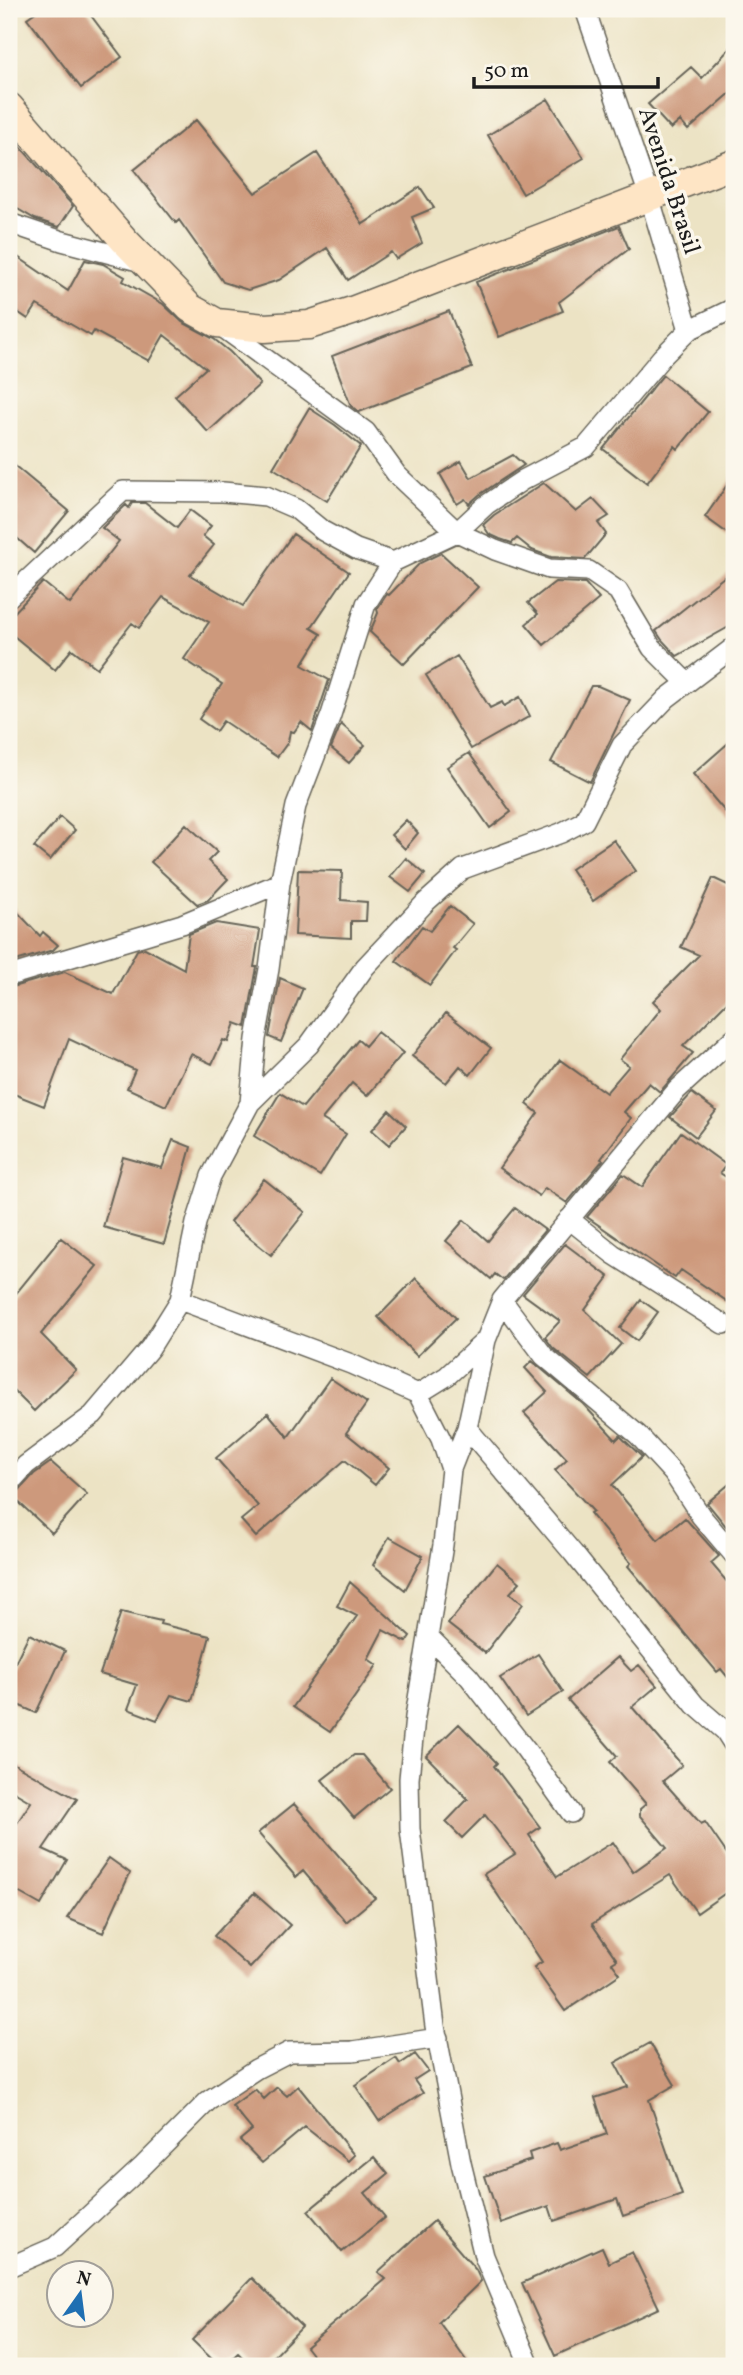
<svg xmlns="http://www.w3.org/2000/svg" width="743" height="2375" font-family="Vollkorn,serif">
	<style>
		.building { fill: #cd997c }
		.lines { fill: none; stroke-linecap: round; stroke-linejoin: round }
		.street-casing { stroke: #656257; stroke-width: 22 }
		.secondary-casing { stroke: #656257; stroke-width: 31 }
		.street { stroke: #fff; stroke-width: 19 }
		.secondary { stroke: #fee5c5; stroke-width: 28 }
		.labels { text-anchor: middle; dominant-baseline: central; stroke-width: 7; stroke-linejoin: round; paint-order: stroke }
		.street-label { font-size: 24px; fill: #1c1c1c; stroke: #fbf7ec }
	</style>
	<rect width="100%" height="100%" fill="#fbf7ec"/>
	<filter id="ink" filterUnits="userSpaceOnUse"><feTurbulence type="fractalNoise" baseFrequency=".0143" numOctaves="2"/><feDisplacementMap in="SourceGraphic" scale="14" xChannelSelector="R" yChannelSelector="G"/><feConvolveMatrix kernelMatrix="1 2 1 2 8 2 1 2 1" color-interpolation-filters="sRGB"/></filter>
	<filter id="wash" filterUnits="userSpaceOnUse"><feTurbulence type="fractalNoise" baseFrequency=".00686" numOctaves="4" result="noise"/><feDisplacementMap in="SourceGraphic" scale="28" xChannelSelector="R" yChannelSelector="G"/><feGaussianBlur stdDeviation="1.57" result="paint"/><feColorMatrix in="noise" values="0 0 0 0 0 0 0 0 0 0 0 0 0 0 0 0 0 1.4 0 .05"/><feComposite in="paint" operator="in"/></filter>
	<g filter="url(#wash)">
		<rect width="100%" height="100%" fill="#ece3c4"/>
		<g id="blocks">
			<path class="building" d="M40,9H86L122,57L81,88L27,18Z
				M734,44V90L688,130L680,121L671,129L648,104L691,67L702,78Z
				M548,99L584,158L523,194L488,135Z
				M196,120L255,193L317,153L363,224L420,187L434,208L412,217L422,243L396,259L391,252L348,280L327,248L279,280L248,290L223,282L179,220L176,223L134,170Z
				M9,134L73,206L59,227L35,219L9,204Z
				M619,226L629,249L559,302L563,311L499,337L476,282Z
				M9,251L68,291L85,260L103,264L125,277L123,281L163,304L182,322L214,339L230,352L260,384L208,432L175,396L206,368L164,335L149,361L94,331L91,336L37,305L28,319L9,306Z
				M449,311L472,368L359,412L351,406L332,356Z
				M663,375L708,412L678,449L675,446L647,483L603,449Z
				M309,408L335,425L361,446L327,501L273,468Z
				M513,455L524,465L479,495L469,504L465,499L457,504L440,474L461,461L471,478Z
				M9,461L69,511L34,553L9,531Z
				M734,475V538L705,517Z
				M544,483L576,512L593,499L609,516L598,523L606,534L585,559L551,557L532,550L517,538L512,543L500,539L489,534L483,525L494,515Z
				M132,503H145L177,528L190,510L211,526L203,536L214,545L190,575L243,606L293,534L349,572L311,628L321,634L302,665L329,680L312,731L301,722L294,732L290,731L288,742L277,757L223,721L216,731L199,719L222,684L184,659L209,622L163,597L139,628L132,623L97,668L72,649L55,670L9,632V618L43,582L70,604L119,541L102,528L126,505L129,508Z
				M441,553L478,587L404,664L370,632L378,613L377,609L387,594L389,595L420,563Z
				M734,569V624L677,656L662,640L656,631Z
				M555,582L585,583L599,599L544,645L526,624L538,614L528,603Z
				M457,656L490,708L502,702L504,706L520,697L530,716L471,749L426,675Z
				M591,686H598L630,700L590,782L551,762Z
				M341,724L365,745L349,763L331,748Z
				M734,738V822L693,774Z
				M469,753L511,812L490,828L447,767Z
				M60,817L75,830L50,860L34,847Z
				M406,820L418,833L405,849L391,835Z
				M186,824L217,852L208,861L228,879L208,900L197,904L151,862Z
				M614,840L636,871L593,901L571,869Z
				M406,858L425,874L410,892L390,877Z
				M298,870L342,871L341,900L367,902L366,921H351V938L295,935Z
				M713,878L734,888V995L683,1046L693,1053L660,1092L649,1083L624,1112L631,1118L601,1159L603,1160L567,1203L545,1188L539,1196L499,1168L538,1113L527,1104L560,1060L606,1093L629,1066L620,1059L661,1009L653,1001L699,955L681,947Z
				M9,903L40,936L43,932L58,945L53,950L9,963Z
				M450,906L473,924L453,948L456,950L430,985L396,961L422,926L430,931Z
				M216,923L260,930L254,967H257L246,1027L235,1023L228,1042L223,1040L212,1064L191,1054L166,1106L127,1088L135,1070L69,1039L44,1106L9,1092V988L65,972L113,994L137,950L145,948L184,969L189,934Z
				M280,978L303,988L281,1042L269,1037Z
				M446,1013L491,1048L470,1075L460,1066L446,1083L412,1056Z
				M377,1032L403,1053L367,1096L352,1083L322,1119L346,1134L320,1176L254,1136L280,1093L303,1107L358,1040L365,1046Z
				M692,1093L716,1111L696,1137L670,1117Z
				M389,1110L406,1126L389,1145L372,1130Z
				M681,1132L726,1165L720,1173L734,1182V1306L681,1270L675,1278L587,1217L623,1174L642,1187Z
				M173,1140L191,1147L164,1244L103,1227L123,1157L162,1168Z
				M264,1179L305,1212L271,1255L230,1222Z
				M515,1208L545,1230L503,1280L495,1274L491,1279L446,1241L464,1220L488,1241Z
				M61,1238L97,1266L41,1334L76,1370L34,1411L9,1386V1302Z
				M565,1244L609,1277L585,1310L621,1344L590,1378L553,1348L545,1337L560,1321L523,1294Z
				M416,1278L456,1318L417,1356L378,1317Z
				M641,1300L658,1312L637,1341L620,1328Z
				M532,1361L583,1404L616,1440L620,1436L642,1457L612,1485L658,1540L685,1518L719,1556L711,1563L734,1590V1685L721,1669L717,1672L628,1566L631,1563L590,1513L593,1511L555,1470L567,1459L524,1413L547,1392L525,1368Z
				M330,1378L367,1403L346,1433L389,1468L375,1485L345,1460L256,1537L241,1520L258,1506L216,1458L268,1413L288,1437Z
				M51,1462L87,1494L52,1533L13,1497L34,1474Z
				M734,1480V1536L707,1503Z
				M389,1537L423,1556L405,1590L373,1565Z
				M497,1563L520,1582L510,1593L523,1604L485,1653L448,1624Z
				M350,1582L410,1636L406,1642L383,1630L368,1659L377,1665L330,1732L293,1707L357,1616L337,1606Z
				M121,1612L161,1621L160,1624L210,1636L192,1701L171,1695L157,1720L128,1709L137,1685L100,1674Z
				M29,1634L65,1651L36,1713L9,1701V1675Z
				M538,1654L563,1692L526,1716L500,1678Z
				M618,1657L631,1671L639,1665L657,1686L632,1707L682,1765L663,1781L701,1824L705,1822L734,1864V1887L697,1913L670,1875L592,1924L617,1960L612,1963L620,1974L565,2011L534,1967L542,1962L484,1874L515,1854L485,1815L462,1838L446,1822L468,1799L426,1756L459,1724L497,1763L494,1766L540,1827L529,1835L557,1877L613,1842L633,1872L667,1848L640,1816V1809L646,1804L610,1762L617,1756L568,1700Z
				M354,1755H362L390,1788L354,1818L322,1780Z
				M9,1761L77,1799L43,1849L67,1860L41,1905L9,1887V1835L31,1802L9,1789Z
				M294,1804L375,1898L346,1922L303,1871L296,1877L258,1833Z
				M109,1858L130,1873L103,1933L67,1918Z
				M254,1893L290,1925L250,1968L214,1936Z
				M650,2043L675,2085L649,2100L682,2195L623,2216L617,2199L554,2221L549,2206L501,2223L485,2176L531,2160L529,2153L557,2143L560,2150L607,2134L595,2098L628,2087L615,2063Z
				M415,2054L428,2071L414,2080L423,2093L379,2121L355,2085L396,2058L400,2064Z
				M298,2086L354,2155L348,2161L305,2127L262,2163L240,2140L252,2130L232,2106L255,2089L264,2099L277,2087L287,2096Z
				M374,2157L388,2174L365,2193L385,2217L342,2252L308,2211Z
				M434,2221L476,2270L481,2281L439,2322L470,2366H321L306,2347L386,2279L378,2272Z
				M602,2247L609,2263L632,2252L659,2308L555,2356L522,2283Z
				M252,2278L302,2327L264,2366H251L238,2353L224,2366H219L192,2340Z"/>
		</g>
	</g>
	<g filter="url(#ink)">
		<use href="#blocks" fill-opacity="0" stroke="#656257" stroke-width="2"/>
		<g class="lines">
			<defs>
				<path id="street" d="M585,9L649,196L689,330
					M9,223L62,241L146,263
					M218,324L366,432L397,475L457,532L495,550L549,569L589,571L618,591L652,648L686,682
					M9,597L123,491L223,492L266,496L296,509L323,531L356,549L393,562
					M9,976L182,924L280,883
					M250,1103L309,1045L365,967L426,902L463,869L561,833L584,821L622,745L667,698L734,647
					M569,1219L613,1254L723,1324
					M180,1300L351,1364L418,1394L441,1439L451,1469
					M502,1300L544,1356L638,1435L673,1473L701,1516L734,1555
					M418,1394L447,1376L486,1340
					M467,1428L573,1553L695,1705L725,1731L734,1745
					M9,1484L26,1465L93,1415L150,1348L180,1300L196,1223L211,1176L250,1103L256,1039L269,969L280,883L296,806L331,715L366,604L393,562L457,532L486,505L523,480L586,447L662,357L689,330L734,308
					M428,1636L469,1677L526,1750L571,1813
					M9,2267L55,2247L143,2166L208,2101L256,2069L289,2052L353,2051L438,2038
					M530,2366L484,2256L461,2163L435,2026L410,1829L409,1779L415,1717L443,1545L451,1469L467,1428L486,1340L502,1300L677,1090L734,1038"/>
				<path id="secondary" d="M9,107L124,240L190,308L217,323L265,328L309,325L352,311L734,164"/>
			</defs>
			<use href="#street" class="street-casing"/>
			<use href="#secondary" class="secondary-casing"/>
			<use href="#street" class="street"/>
			<use href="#secondary" class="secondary"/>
		</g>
	</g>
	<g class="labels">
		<g class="street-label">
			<text transform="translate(668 181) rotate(72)">Avenida Brasil</text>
		</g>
	</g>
	<rect width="743" height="2375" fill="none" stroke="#fbf7ec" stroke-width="35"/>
	<g transform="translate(80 2294) rotate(14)"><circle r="33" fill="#fbf7ec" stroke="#a29f99" stroke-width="2"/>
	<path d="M0-5L12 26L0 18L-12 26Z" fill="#1f6fb2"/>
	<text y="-10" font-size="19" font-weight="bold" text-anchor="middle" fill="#1c1c1c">N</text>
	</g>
	<path d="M474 77v10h184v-10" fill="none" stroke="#1c1c1c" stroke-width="3.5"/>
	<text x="484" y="77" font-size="21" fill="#1c1c1c" stroke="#fbf7ec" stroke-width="5" paint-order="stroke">50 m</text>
</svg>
